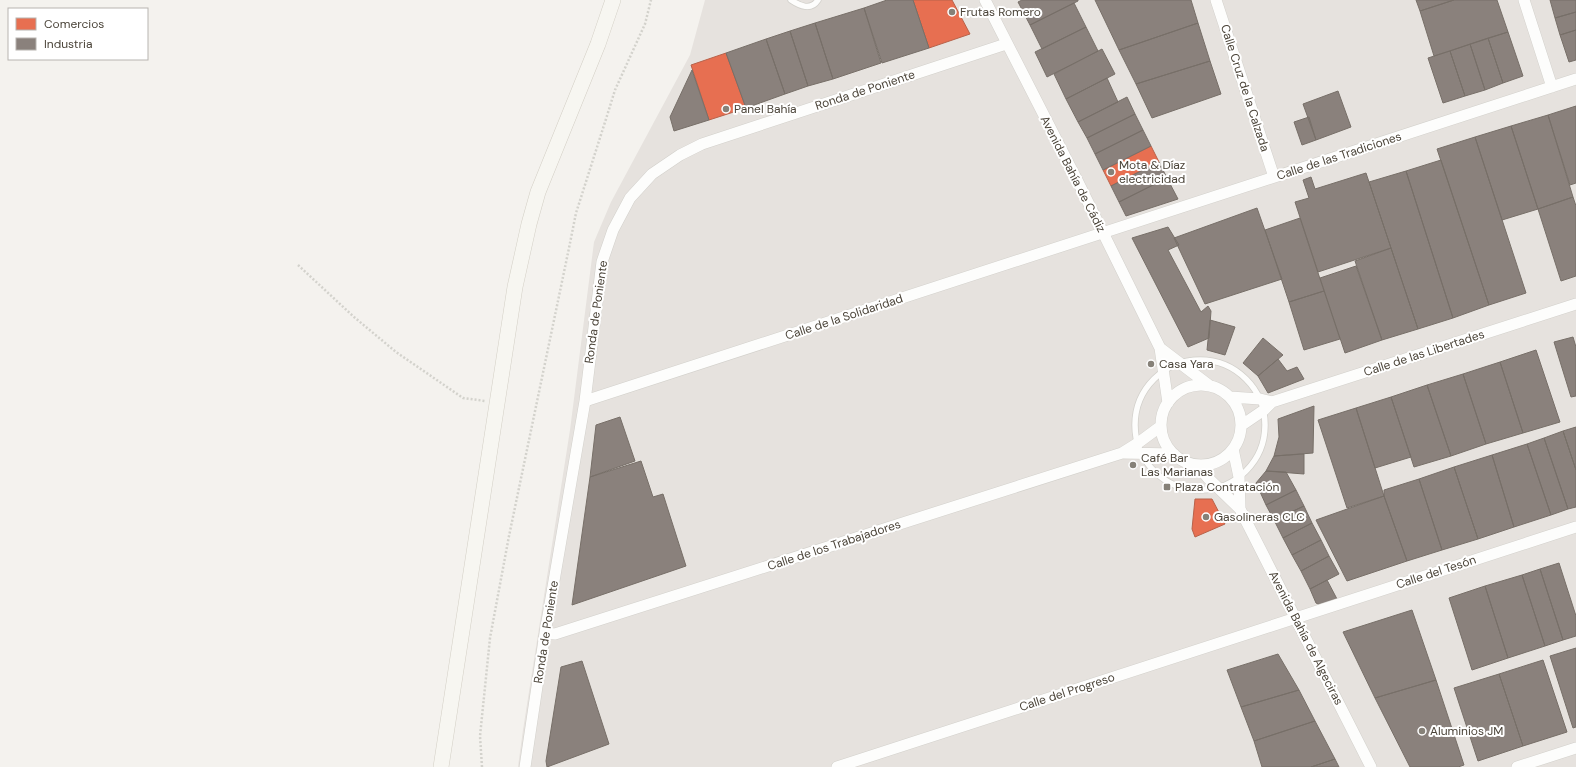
<svg xmlns="http://www.w3.org/2000/svg" width="1576" height="767" font-family="'DM Sans',sans-serif">
	<style>
		.industrial { fill: #e6e2de }
		.shops { fill: #e76f51; stroke: #b8624a }
		.industry { fill: #8a817c; stroke: #776f68 }
		.lines { fill: none; stroke-linecap: round; stroke-linejoin: round }
		.service-casing { stroke: #d2d0cb; stroke-width: 7 }
		.minor-casing { stroke: #d2d0cb; stroke-width: 12 }
		.secondary-casing { stroke: #d3cfc5; stroke-width: 16 }
		.path { stroke: #d3d2cc; stroke-width: 2.5; stroke-dasharray: 2 2; stroke-linecap: butt }
		.service { stroke: #fdfdfc; stroke-width: 5.5 }
		.minor { stroke: #fdfdfc; stroke-width: 11 }
		.secondary { stroke: #f7f6f1; stroke-width: 15 }
		.poi-dot { fill: #868178; stroke: #fff; stroke-width: 1.5 }
		.labels { text-anchor: middle; dominant-baseline: central; stroke-width: 4; stroke-linejoin: round; paint-order: stroke }
		.poi-label { font-size: 12px; fill: #4b4439; stroke: #fff; text-anchor: start }
		.street-label { font-size: 12px; fill: #4b4439; stroke: #fff }
	</style>
	<rect width="100%" height="100%" fill="#f4f2ee"/>
	<path class="industrial" d="M705,0H1576V767H518L523,730L570,430L594,242L611,202L690,55Z"/>
	<path class="shops" d="M913,0H952L970,34L929,48Z
		M726,53L746,108L709,120L691,65Z
		M1151,146L1159,162L1111,186L1103,170Z
		M1195,499H1212L1225,524L1195,537L1192,529Z"/>
	<path class="industry" d="M887,0H913L929,48L882,63L864,8Z
		M1022,0H1078V1L1030,25L1018,2Z
		M1095,0H1191L1198,23L1119,50Z
		M1416,0H1454L1420,11Z
		M1454,0H1497L1508,32L1434,56L1420,11Z
		M1550,0H1576V12L1555,18Z
		M1074,3L1086,27L1042,49L1030,25Z
		M864,8L881,63L833,79L815,23Z
		M1576,12V30L1560,35L1555,18Z
		M815,23L833,79L808,86L790,31Z
		M1198,23L1210,61L1136,84L1119,50Z
		M1086,27L1098,51L1047,77L1035,52Z
		M1576,30V60L1569,62L1560,35Z
		M790,31L808,86L785,94L766,39Z
		M1508,32L1523,76L1503,83L1488,38Z
		M1488,38L1503,83L1485,90L1470,44Z
		M766,39L785,94L746,108L726,53Z
		M1470,44L1485,90L1465,96L1450,51Z
		M1102,49L1115,74L1066,99L1054,74Z
		M1450,51L1465,96L1443,103L1428,58Z
		M1210,61L1221,94L1152,118L1136,84Z
		M692,70L709,120L674,131L670,117Z
		M1107,78L1118,102L1078,122L1066,99Z
		M1338,91L1351,127L1316,140L1303,104Z
		M1127,97L1135,114L1087,138L1078,122Z
		M1576,106V183L1570,185L1548,115Z
		M1135,114L1143,130L1095,154L1087,138Z
		M1548,115L1573,197L1538,209L1511,126Z
		M1309,117L1316,140L1302,145L1294,122Z
		M1511,126L1538,209L1502,220L1475,137Z
		M1143,130L1151,146L1103,170L1095,154Z
		M1475,137L1526,293L1489,305L1437,149Z
		M1441,160L1489,305L1453,318L1406,171Z
		M1159,162L1167,178L1119,202L1111,186Z
		M1406,171L1453,318L1418,329L1369,182Z
		M1366,173L1391,248L1318,272L1295,202L1309,198L1303,180L1311,177L1315,189Z
		M1167,178L1178,199L1126,216L1119,202Z
		M1573,197L1576,206V276L1561,281L1538,209Z
		M1257,208L1282,279L1205,304L1174,238Z
		M1300,218L1324,291L1289,302L1265,230Z
		M1168,227L1179,245L1168,250L1201,312L1208,306L1211,311L1209,338L1188,347L1132,238Z
		M1391,248L1418,329L1382,340L1355,261Z
		M1356,266L1382,340L1345,353L1320,278Z
		M1324,291L1340,339L1304,350L1289,302Z
		M1210,320L1235,327L1225,355L1207,350Z
		M1573,337L1576,347V396L1571,397L1554,342Z
		M1263,338L1283,355L1258,376L1243,363Z
		M1536,350L1560,422L1523,433L1500,362Z
		M1278,359L1287,371L1297,367L1304,379L1268,393L1258,376Z
		M1500,362L1523,433L1486,444L1463,374Z
		M1463,374L1486,444L1451,456L1427,385Z
		M1427,385L1451,456L1414,467L1391,397Z
		M1391,397L1411,457L1375,468L1356,408Z
		M1314,406L1313,453L1274,456L1279,437L1278,419Z
		M1356,408L1384,496L1347,508L1318,420Z
		M620,417L635,461L590,477L596,425Z
		M1576,427V470L1563,431Z
		M1563,431L1576,470V507L1568,509L1544,438Z
		M1544,438L1568,509L1551,515L1527,444Z
		M1527,444L1551,515L1514,527L1492,455Z
		M1304,454V474L1266,471L1274,456Z
		M1492,455L1514,527L1478,539L1454,467Z
		M641,461L653,497L663,494L686,566L572,605L590,477Z
		M1454,467L1478,539L1442,550L1419,479Z
		M1266,471L1286,472L1296,490L1266,505L1256,483Z
		M1419,479L1442,550L1407,561L1384,496V490Z
		M1296,490L1304,506L1274,520L1266,505Z
		M1384,496L1407,561L1347,581L1316,520Z
		M1304,506L1312,523L1283,538L1274,520Z
		M1312,523L1321,540L1292,555L1283,538Z
		M1321,540L1329,556L1301,571L1292,555Z
		M1329,556L1339,574L1310,589L1301,571Z
		M1559,563L1576,616V636L1563,640L1540,569Z
		M1540,569L1563,640L1545,646L1522,575Z
		M1522,575L1545,646L1508,658L1485,586Z
		M1327,580L1337,599L1320,605L1316,603L1310,589Z
		M1485,586L1508,658L1472,670L1449,598Z
		M1412,610L1436,680L1375,698L1343,632Z
		M1576,648V727L1573,728L1550,656Z
		M1278,654L1299,690L1241,707L1227,670Z
		M1543,660L1567,732L1523,746L1499,674Z
		M582,661L609,744L547,767L546,761L561,667Z
		M1499,674L1523,746L1478,761L1454,688Z
		M1436,680L1464,765L1458,767H1410L1375,698Z
		M1299,690L1315,721L1254,741L1241,707Z
		M1315,721L1335,759L1311,767H1262L1254,741Z
		M1335,759L1339,767H1311Z"/>
	<g class="lines">
		<defs>
			<path id="service" d="M791,0C800,6 811,11 818,0
				M1135 425a65 65 0 1 1 130 0a65 65 0 1 1-130 0Z"/>
			<path id="minor" d="M985,0L1077,180L1160,348L1168,403
				M1216,0L1274,177
				M1524,0L1552,87
				M1160,348L1210,386
				M1161 425a40 40 0 1 1 80 0a40 40 0 1 1-80 0Z
				M1230,397L1260,399L1272,402
				M585,401L1576,79
				M1242,425L1264,410L1272,402L1576,304
				M1233,449L1239,477L1240,509
				M1123,453L1174,454
				M1197,465L1208,478L1240,509L1371,767
				M545,633L555,634L1122,453L1138,443L1161,426
				M525,767L545,633L585,401L602,262L613,230L630,198L652,174L680,155L702,144L1006,44
				M837,767L1576,527
				M1517,767L1576,748"/>
			<path id="secondary" d="M441,767L515,287L529,224L538,192L598,44L613,0"/>
		</defs>
		<use href="#service" class="service-casing"/>
		<use href="#minor" class="minor-casing"/>
		<use href="#secondary" class="secondary-casing"/>
		<path class="path" d="M298,265L354,317L396,352L463,398L485,401
			M482,767L480,736L490,638L509,536L569,248L576,213L606,119L615,90L645,24L651,0"/>
		<use href="#service" class="service"/>
		<use href="#minor" class="minor"/>
		<use href="#secondary" class="secondary"/>
	</g>
	<g class="poi-dot">
		<circle cx="952" cy="12" r="4"/>
		<circle cx="726" cy="109" r="4"/>
		<circle cx="1111" cy="172" r="4"/>
		<circle cx="1151" cy="364" r="4"/>
		<circle cx="1133" cy="465" r="4"/>
		<rect x="1163" y="483" width="8" height="8" rx="2"/>
		<circle cx="1206" cy="517" r="4"/>
		<circle cx="1422" cy="731" r="4"/>
	</g>
	<g class="labels">
		<g class="poi-label">
			<text x="960" y="12">Frutas Romero</text>
			<text x="734" y="109">Panel Bahía</text>
			<text x="1119" y="165">Mota &amp; Díaz<tspan x="1119" dy="14">electricidad</tspan></text>
			<text x="1159" y="364">Casa Yara</text>
			<text x="1141" y="458">Café Bar<tspan x="1141" dy="14">Las Marianas</tspan></text>
			<text x="1175" y="487">Plaza Contratación</text>
			<text x="1214" y="517">Gasolineras CLC</text>
			<text x="1430" y="731">Aluminios JM</text>
		</g>
		<g class="street-label">
			<text transform="translate(1245 88) rotate(72)">Calle Cruz de la Calzada</text>
			<text transform="translate(865 90) rotate(-18)">Ronda de Poniente</text>
			<text transform="translate(1339 156) rotate(-18)">Calle de las Tradiciones</text>
			<text transform="translate(1073 174) rotate(63)">Avenida Bahía de Cádiz</text>
			<text transform="translate(596 312) rotate(-82)">Ronda de Poniente</text>
			<text transform="translate(844 317) rotate(-18)">Calle de la Solidaridad</text>
			<text transform="translate(1424 353) rotate(-18)">Calle de las Libertades</text>
			<text transform="translate(834 545) rotate(-18)">Calle de los Trabajadores</text>
			<text transform="translate(1436 572) rotate(-18)">Calle del Tesón</text>
			<text transform="translate(546 632) rotate(-81)">Ronda de Poniente</text>
			<text transform="translate(1306 638) rotate(63)">Avenida Bahía de Algeciras</text>
			<text transform="translate(1067 692) rotate(-18)">Calle del Progreso</text>
		</g>
	</g>
	<rect x="8" y="8" width="140" height="52" fill="#ffffff" stroke="#b7b4b0"/>
	<rect x="16" y="18" width="20" height="12" fill="#e76f51" stroke="#b7b4b0"/>
	<text x="44" y="28" font-size="12" fill="#4b4439">Comercios</text>
	<rect x="16" y="38" width="20" height="12" fill="#8a817c" stroke="#b7b4b0"/>
	<text x="44" y="48" font-size="12" fill="#4b4439">Industria</text>
</svg>
